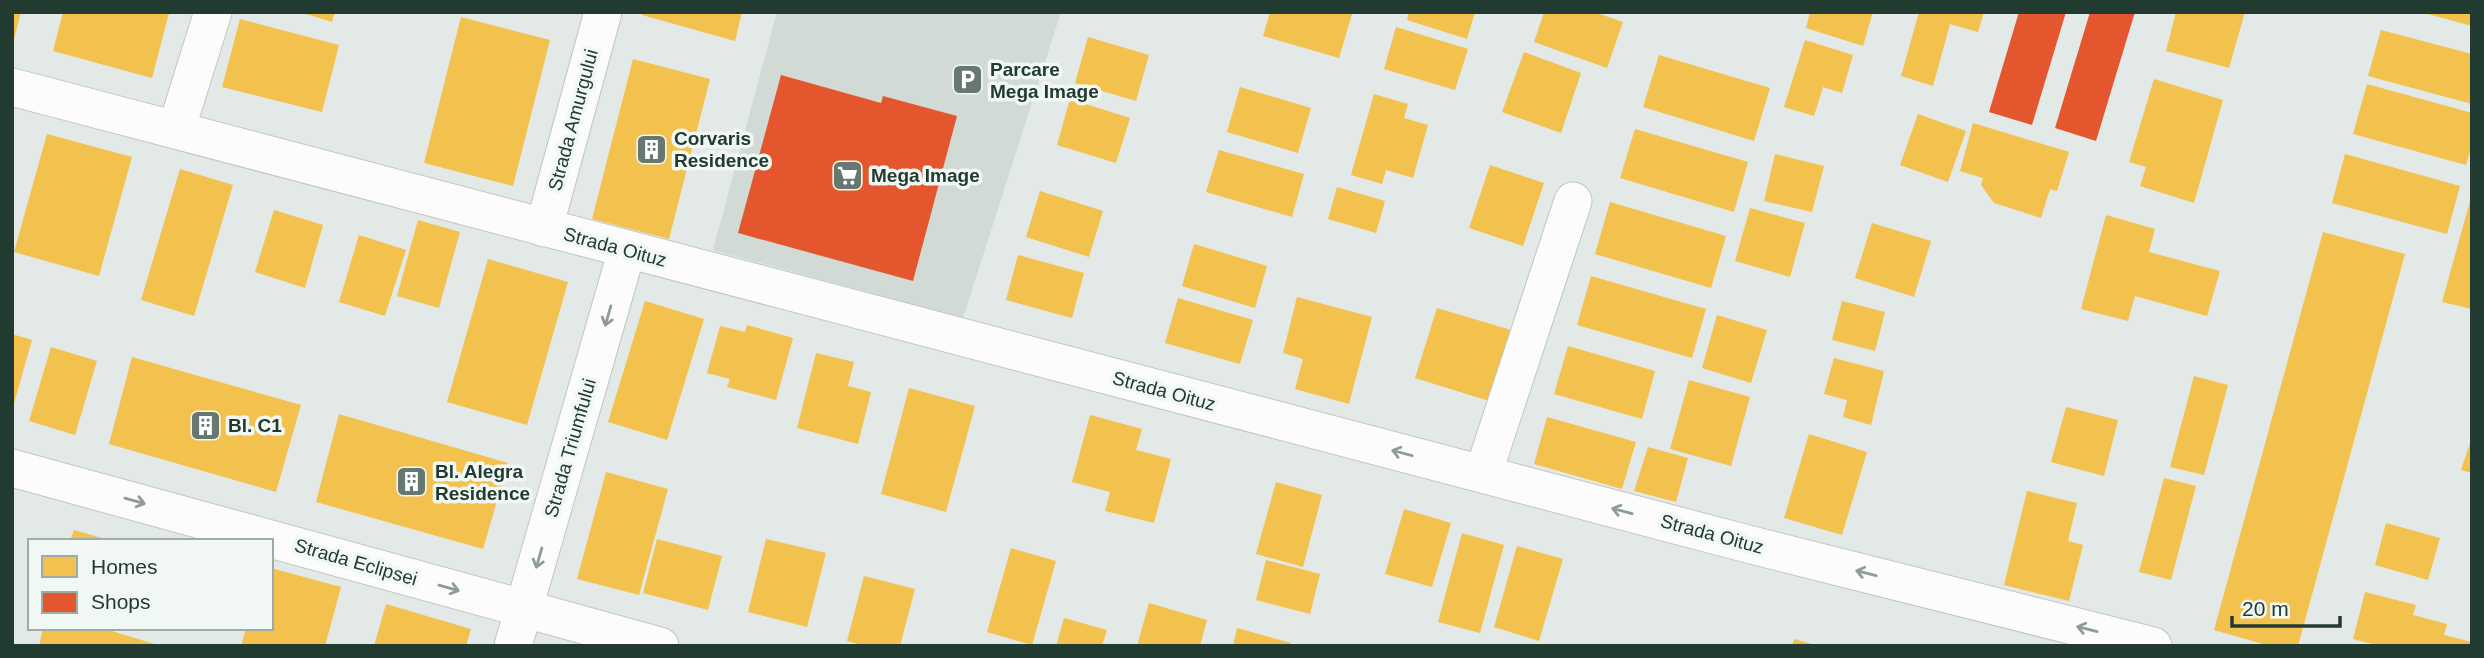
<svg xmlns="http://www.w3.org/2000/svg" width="2484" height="658" font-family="Helvetica,sans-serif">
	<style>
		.built { fill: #d1dad5 }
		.homes { fill: #f2c14e }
		.shops { fill: #e4572e }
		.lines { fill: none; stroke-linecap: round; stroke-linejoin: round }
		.minor-casing { stroke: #c0c6c3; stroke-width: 39 }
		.minor { stroke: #fbfcfb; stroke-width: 37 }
		.oneway { stroke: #8e9c96 }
		.labels { text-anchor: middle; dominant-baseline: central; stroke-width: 7; stroke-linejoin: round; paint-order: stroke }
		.poi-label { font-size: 19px; font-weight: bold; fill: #223b31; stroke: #f1f8f4; text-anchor: start }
		.street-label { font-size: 19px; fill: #223b31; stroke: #f1f8f4 }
	</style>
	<rect width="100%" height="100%" fill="#e3e9e6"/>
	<path class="built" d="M777,12H1061L963,318L713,250Z"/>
	<path class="homes" d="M12,12H21L13,43H12Z
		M63,12L169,13L152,78L53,51Z
		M300,12H335L332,22Z
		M643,12H742L735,41L642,15Z
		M1270,12L1352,14L1339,58L1263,36Z
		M1409,12H1475L1467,39L1407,20Z
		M1544,12H1594L1623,22L1607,68L1534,42Z
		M1810,12H1873L1863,46L1806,28Z
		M1919,12H1984L1978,32L1950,24L1933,86L1901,76Z
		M2176,12H2245L2229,68L2166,51Z
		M2424,12H2472V26L2424,13Z
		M461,17L550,40L513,186L424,163Z
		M240,19L339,45L322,112L222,87Z
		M1396,27L1468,49L1455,90L1384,69Z
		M2381,30L2472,54V104L2368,76Z
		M1088,37L1149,55L1136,101L1075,83Z
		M1805,40L1853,55L1842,93L1823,87L1814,116L1784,107Z
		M1524,52L1581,73L1561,133L1502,112Z
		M1659,55L1770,88L1754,141L1643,107Z
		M633,59L710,79L669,239L592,219Z
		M2154,79L2223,100L2194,203L2140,186L2146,167L2129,162Z
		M2367,84L2472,113V145L2466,165L2353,134Z
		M1240,87L1311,108L1298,153L1227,132Z
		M1374,94L1408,104L1404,118L1428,125L1413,178L1386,170L1382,184L1351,175Z
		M1070,99L1130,118L1116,163L1057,145Z
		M1918,114L1966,131L1948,182L1900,165Z
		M1973,123L2069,152L2057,191L2050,189L2041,218L1994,203L1981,185L1983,178L1960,171Z
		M1635,129L1748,162L1734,212L1620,178Z
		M47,134L132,157L99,276L14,252Z
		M1219,150L1304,174L1292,217L1206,192Z
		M1775,154L1824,166L1812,212L1764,201Z
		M2345,154L2460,186L2447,234L2332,203Z
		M1490,165L1544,183L1523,246L1469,228Z
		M180,169L233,185L194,316L141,300Z
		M1337,187L1385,201L1376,233L1328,219Z
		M1040,191L1103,211L1089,257L1026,237Z
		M2472,194V309L2442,302Z
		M1610,202L1726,236L1711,288L1595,254Z
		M1750,208L1805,223L1790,277L1735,261Z
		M274,210L323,225L305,288L255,272Z
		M2106,215L2155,229L2149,252L2220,271L2207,316L2135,296L2128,321L2081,309Z
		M418,220L460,232L439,308L397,296Z
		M1872,223L1931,241L1914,297L1855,278Z
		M2323,232L2405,254L2298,646H2270L2214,630Z
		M359,235L406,250L385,316L339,302Z
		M1194,244L1267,266L1255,308L1182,286Z
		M1018,255L1084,273L1072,318L1006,300Z
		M488,259L568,282L527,425L447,402Z
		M1591,276L1706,309L1692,358L1577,325Z
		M1297,297L1372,317L1349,404L1295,389L1303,359L1283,353Z
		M1178,298L1253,320L1240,364L1165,343Z
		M645,301L704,319L667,440L608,422Z
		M1842,301L1885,312L1875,351L1832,340Z
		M1437,308L1511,330L1489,401L1415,378Z
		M1717,315L1767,330L1751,383L1702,368Z
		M747,325L793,338L776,400L727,387L730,379L707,373L720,326L745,332Z
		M12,334L32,340L13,407H12Z
		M1568,346L1655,371L1642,419L1554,394Z
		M51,347L97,361L75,435L29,421Z
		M816,353L854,362L848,386L871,392L858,444L797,428Z
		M132,357L301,405L276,492L109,444Z
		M1834,358L1884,371L1871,425L1843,417L1847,400L1824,394Z
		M2194,376L2228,385L2204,475L2170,467Z
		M1689,380L1750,397L1731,466L1670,449Z
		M909,388L975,406L946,512L881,494Z
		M2066,407L2118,420L2104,476L2051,462Z
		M339,414L508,463L483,549L316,502Z
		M1090,415L1142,429L1136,450L1171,459L1154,523L1105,511L1110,492L1072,482Z
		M1547,417L1636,442L1622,489L1534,464Z
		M1809,434L1867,452L1842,535L1784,518Z
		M2472,437V473L2461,470Z
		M1648,447L1688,458L1676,502L1634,491Z
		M606,472L668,489L639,595L577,579Z
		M2164,478L2196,486L2171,580L2139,572Z
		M1276,482L1322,495L1303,567L1256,554Z
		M2027,491L2077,503L2068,541L2083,545L2069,601L2004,585Z
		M1404,509L1451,523L1432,587L1385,574Z
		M2386,523L2440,538L2428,580L2375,565Z
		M74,530L109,540V541H70Z
		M1462,533L1504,545L1480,633L1438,622Z
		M657,539L722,556L708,610L643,593Z
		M766,539L826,553L807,627L748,612Z
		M1517,546L1563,559L1539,641L1494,627Z
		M1011,548L1056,561L1032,645L987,632Z
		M1266,560L1320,574L1310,614L1256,600Z
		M271,568L341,587L325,646H241L246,628H271Z
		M864,576L915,589L900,646H866L847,641Z
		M2365,592L2416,605L2413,615L2447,624L2444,635L2472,642V646H2380L2353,639Z
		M1149,603L1207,620L1200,646H1137Z
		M386,604L471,629L466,646H374Z
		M1064,618L1107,630L1102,646H1056Z
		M43,628H102L161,646H39Z
		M1237,628L1291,643V646H1233Z
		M1794,639L1816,645V646H1792Z"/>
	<path class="shops" d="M2019,12H2066L2032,125L1989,112Z
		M2090,12H2135L2096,141L2055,128Z
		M781,75L881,103L883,96L957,116L913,281L738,233Z"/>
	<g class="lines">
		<defs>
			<path id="minor" d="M12,87L1744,543L2153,646
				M176,130L213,12
				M544,228L603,12
				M12,468L660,646
				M1483,474L1573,201
				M513,646L627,250"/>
		</defs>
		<use href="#minor" class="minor-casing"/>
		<use href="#minor" class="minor"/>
	</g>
	<defs><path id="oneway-shaft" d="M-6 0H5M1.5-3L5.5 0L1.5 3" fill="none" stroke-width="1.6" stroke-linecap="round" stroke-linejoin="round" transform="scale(1.75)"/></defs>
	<g class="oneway">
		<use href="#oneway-shaft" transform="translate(608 316) rotate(106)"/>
		<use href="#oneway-shaft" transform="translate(1402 453) rotate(-165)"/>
		<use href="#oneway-shaft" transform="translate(135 501) rotate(16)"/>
		<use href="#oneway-shaft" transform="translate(1622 511) rotate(-165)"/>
		<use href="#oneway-shaft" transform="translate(539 558) rotate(106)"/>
		<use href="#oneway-shaft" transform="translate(1866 573) rotate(-166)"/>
		<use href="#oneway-shaft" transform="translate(449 588) rotate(16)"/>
		<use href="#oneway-shaft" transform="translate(2087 629) rotate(-166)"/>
	</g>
	<defs>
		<symbol id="parking-square" viewBox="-11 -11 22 22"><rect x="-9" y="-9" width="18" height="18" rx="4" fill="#667870" stroke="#f1f8f4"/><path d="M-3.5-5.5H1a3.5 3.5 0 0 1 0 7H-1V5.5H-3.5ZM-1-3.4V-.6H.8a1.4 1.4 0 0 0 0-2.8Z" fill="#fff"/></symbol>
		<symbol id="building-square" viewBox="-11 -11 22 22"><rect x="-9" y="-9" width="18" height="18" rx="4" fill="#667870" stroke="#f1f8f4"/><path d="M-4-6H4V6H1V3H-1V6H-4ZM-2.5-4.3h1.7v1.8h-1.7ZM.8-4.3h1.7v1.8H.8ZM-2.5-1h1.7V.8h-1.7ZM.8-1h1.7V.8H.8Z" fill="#fff"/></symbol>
		<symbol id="supermarket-square" viewBox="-11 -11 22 22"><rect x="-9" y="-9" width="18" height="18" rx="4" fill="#667870" stroke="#f1f8f4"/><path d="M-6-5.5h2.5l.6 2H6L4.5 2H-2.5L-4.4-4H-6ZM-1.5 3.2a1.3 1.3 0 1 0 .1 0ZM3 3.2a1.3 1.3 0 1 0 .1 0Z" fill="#fff"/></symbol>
	</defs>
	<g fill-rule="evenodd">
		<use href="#parking-square" x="950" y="62" width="35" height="35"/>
		<use href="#building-square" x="634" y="132" width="35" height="35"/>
		<use href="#supermarket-square" x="830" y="158" width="35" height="35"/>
		<use href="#building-square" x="188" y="408" width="35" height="35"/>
		<use href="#building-square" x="394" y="464" width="35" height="35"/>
	</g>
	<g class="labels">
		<g class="poi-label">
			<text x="990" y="69">Parcare<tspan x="990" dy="22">Mega Image</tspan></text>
			<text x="674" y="138">Corvaris<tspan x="674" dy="22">Residence</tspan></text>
			<text x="871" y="175">Mega Image</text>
			<text x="228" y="425">Bl. C1</text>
			<text x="435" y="471">Bl. Alegra<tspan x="435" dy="22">Residence</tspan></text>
		</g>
		<g class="street-label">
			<text transform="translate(573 120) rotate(-75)">Strada Amurgului</text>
			<text transform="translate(615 247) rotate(15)">Strada Oituz</text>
			<text transform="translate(1164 391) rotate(15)">Strada Oituz</text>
			<text transform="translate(570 448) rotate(-74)">Strada Triumfului</text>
			<text transform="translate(1712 534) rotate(15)">Strada Oituz</text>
			<text transform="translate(356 562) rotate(16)">Strada Eclipsei</text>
		</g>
	</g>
	<rect width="2484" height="658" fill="none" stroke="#223b31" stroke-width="28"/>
	<rect x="28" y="539" width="245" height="91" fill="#f1f8f4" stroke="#9eaca6" stroke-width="2"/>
	<rect x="42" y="556" width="35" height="21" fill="#f2c14e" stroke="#9eaca6" stroke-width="2"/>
	<text x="91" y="574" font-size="21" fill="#223b31">Homes</text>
	<rect x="42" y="592" width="35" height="21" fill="#e4572e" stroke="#9eaca6" stroke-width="2"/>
	<text x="91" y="609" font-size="21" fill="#223b31">Shops</text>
	<path d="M2232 616v10h108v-10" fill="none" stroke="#223b31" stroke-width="3.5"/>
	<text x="2242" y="616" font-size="21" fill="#223b31" stroke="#f1f8f4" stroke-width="5" paint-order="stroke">20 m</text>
</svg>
